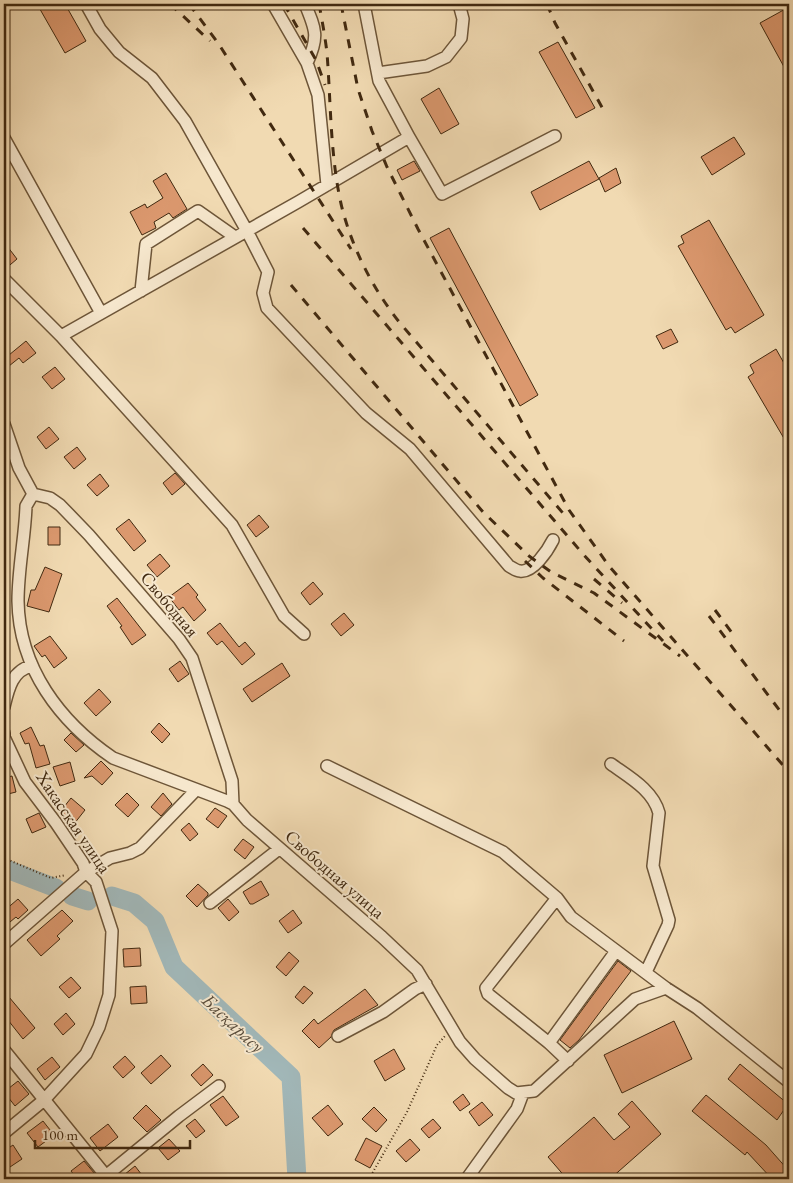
<svg xmlns="http://www.w3.org/2000/svg" width="793" height="1183" font-family="'EB Garamond',serif">
	<style>
		.lines { fill: none; stroke-linecap: round; stroke-linejoin: round }
		.river { stroke: #a1b7b8; stroke-width: 19 }
		.building { fill: #db986e; stroke: #412910 }
		.minor-casing { stroke: #6d5538; stroke-width: 14 }
		.path { stroke: #412910; stroke-width: 2; stroke-dasharray: 1 2.5; stroke-linecap: butt }
		.minor { stroke: #f6e7cd; stroke-width: 11 }
		.rail { stroke: #412910; stroke-width: 3; stroke-dasharray: 9 9; stroke-linecap: butt }
		.labels { text-anchor: middle; dominant-baseline: central; stroke-width: 4; stroke-linejoin: round; paint-order: stroke }
		.street-label { font-size: 18px; fill: #412910; stroke: #f6e7cd }
		.water-label { font-size: 19px; font-style: italic; fill: #594c3a; stroke: #f6e7cd }
	</style>
	<rect width="100%" height="100%" fill="#f1dab2"/>
	<filter id="stains"><feTurbulence type="fractalNoise" baseFrequency=".004" numOctaves="4"/><feColorMatrix values="0 0 0 0 .2 0 0 0 0 .09 0 0 0 0 .02 0 0 0 .5 -.17"/></filter>
	<radialGradient id="worn" r=".72"><stop offset=".6" stop-color="#630" stop-opacity="0"/><stop offset="1" stop-color="#630" stop-opacity=".3"/></radialGradient>
	<g class="lines">
		<path class="river" d="M4,868L56,888
			M72,896L88,901
			M112,896L134,903L155,921L174,967L291,1077L297,1179"/>
	</g>
	<path class="building" d="M37,4H65L86,41L65,53Z
		M789,7V76L760,23Z
		M558,42L595,108L576,118L539,52Z
		M439,88L459,124L441,134L421,99Z
		M734,137L745,154L712,175L701,157Z
		M414,161L420,171L402,180L397,170Z
		M589,161L599,179L540,210L531,192Z
		M616,168L621,183L605,192L599,178Z
		M166,173L187,209L173,218L169,213L154,222L156,228L142,235L130,212L145,204L147,208L163,198L153,181Z
		M709,220L764,315L735,333L731,327L726,330L678,246L684,243L681,236Z
		M449,228L538,395L520,406L430,238Z
		M4,242L17,259L4,270Z
		M671,329L678,342L663,349L656,336Z
		M26,341L36,353L23,363L19,358L4,370V348L9,355Z
		M776,349L789,372V447L748,377L754,373L750,365Z
		M55,367L65,379L52,389L42,377Z
		M49,427L59,439L46,449L37,437Z
		M77,447L86,459L74,469L64,457Z
		M175,473L185,484L172,495L163,483Z
		M100,474L109,486L97,496L87,485Z
		M259,515L269,527L256,537L247,525Z
		M129,519L146,541L134,551L116,529Z
		M48,527H60V545H48Z
		M160,554L170,566L157,577L147,565Z
		M45,567L62,574L49,612L27,606L31,590H35Z
		M313,582L323,594L310,605L301,593Z
		M188,583L198,595L196,597L206,610L194,621L183,607L179,610L169,597Z
		M117,598L146,635L132,645L120,627L122,626L107,606Z
		M344,613L354,625L341,636L331,624Z
		M220,623L239,647L245,642L255,654L242,665L222,641L217,645L207,633Z
		M50,636L67,658L54,668L45,655L42,657L34,646Z
		M180,661L189,674L178,682L169,669Z
		M282,663L290,676L252,702L243,689Z
		M99,689L111,702L96,716L84,703Z
		M159,723L170,734L162,743L151,732Z
		M31,727L40,746L44,745L50,764L36,768L29,743L25,744L20,733Z
		M71,733L84,745L76,752L64,740Z
		M101,761L113,773L102,785L92,776L84,778Z
		M70,762L75,781L60,786L53,767Z
		M12,776L16,792L4,795V778Z
		M127,793L139,805L128,817L115,805Z
		M163,793L172,804L161,816L151,807Z
		M71,798L85,810L74,824L60,812Z
		M215,808L227,816L218,828L206,819Z
		M39,813L46,827L32,833L26,819Z
		M189,823L198,834L190,841L181,830Z
		M243,839L254,847L245,859L234,850Z
		M261,881L269,895L253,904H250L243,892Z
		M198,884L208,893V895L197,907L186,896Z
		M18,899L28,910L18,919L16,917L4,927V911Z
		M228,899L239,912L229,921L218,908Z
		M62,910L73,921L57,936L60,939L41,956L27,940Z
		M293,910L302,923L288,933L279,921Z
		M140,948L141,966L124,967L123,949Z
		M289,952L299,961L286,976L276,967Z
		M618,961L631,971L579,1040L570,1048L560,1040Z
		M71,977L81,988L69,998L59,987Z
		M146,986L147,1003L131,1004L130,987Z
		M304,986L313,993L303,1004L295,997Z
		M365,989L378,1005L334,1030L331,1037L319,1048L302,1031L314,1019L318,1024Z
		M9,997L35,1028L23,1039L4,1015V1002Z
		M66,1013L75,1024L63,1035L54,1024Z
		M674,1021L692,1059L622,1093L604,1055Z
		M394,1049L405,1069L385,1081L374,1061Z
		M161,1055L171,1066L151,1084L141,1073Z
		M125,1056L135,1067L123,1078L113,1067Z
		M52,1057L60,1067L45,1080L37,1069Z
		M203,1064L213,1075L201,1086L191,1075Z
		M740,1064L788,1104L777,1120L728,1079Z
		M18,1081L29,1094L15,1106L4,1092Z
		M463,1094L470,1104L460,1111L453,1102Z
		M706,1095L766,1145L789,1171V1179H772L747,1152L745,1155L692,1111Z
		M223,1096L239,1117L226,1126L210,1105Z
		M632,1101L661,1134L610,1179H567L548,1157L594,1117L614,1140L630,1127L618,1114Z
		M482,1102L493,1115L479,1126L469,1112Z
		M146,1105L161,1120L147,1132L133,1118Z
		M328,1105L343,1124L328,1136L312,1118Z
		M374,1107L387,1120L376,1132L362,1119Z
		M195,1119L205,1131L196,1138L186,1126Z
		M433,1119L441,1128L429,1138L421,1129Z
		M43,1121L54,1135L38,1147L27,1133Z
		M108,1124L118,1137L100,1151L90,1138Z
		M366,1138L382,1146L370,1168L355,1160Z
		M169,1139L180,1151L168,1160L158,1148Z
		M410,1139L420,1150L406,1162L396,1151Z
		M13,1145L22,1159L4,1171V1151Z
		M84,1161L95,1174L87,1179H77L71,1171Z
		M135,1166L145,1179H119Z"/>
	<g class="lines">
		<defs>
			<path id="minor" d="M86,4L100,29L119,52L152,78L185,121L247,231L268,272L263,293L267,308L366,413L410,449L509,566C513,568 516,571 520,571C533,573 548,550 553,540
				M273,4L307,63L318,95L327,185
				M305,4C316,30 319,37 307,63
				M378,73L427,66L446,57L461,38L463,19L459,4
				M409,137L442,194L555,136
				M4,138L101,313
				M4,279L61,336L232,525L284,616L304,634
				M141,291L146,244L198,211L235,237
				M61,336L298,202L409,137L379,81L364,4
				M4,424L19,468L33,494
				M33,494L26,506C25,537 18,569 18,601C19,668 60,722 113,758L227,801L233,804L247,820L382,937L417,970L460,1042L475,1059L508,1088L516,1093L534,1091L635,999L666,988L697,1008L789,1082
				M33,494L50,498L60,505L89,535L179,639L192,658L232,781L233,804
				M4,707C8,690 12,670 32,666
				M4,733V737L25,782L56,823L83,863L86,872L96,882L112,931L109,995L99,1027L86,1054L44,1100L4,1133
				M611,764C629,777 653,790 659,813L653,866L669,920L668,925L646,972
				M327,766L503,852L557,898L571,917L666,988
				M210,903L279,849
				M4,944L86,872L110,858L130,853L140,848L196,790
				M338,1036L383,1012L415,989L426,984
				M549,1043L488,994L486,988L557,898
				M4,1050L102,1171L106,1179
				M568,1061L549,1043L616,951
				M102,1179L179,1116L219,1086
				M468,1179V1177L517,1109L523,1093"/>
		</defs>
		<use href="#minor" class="minor-casing"/>
		<path class="path" d="M4,858L51,878L66,875
			M369,1179L407,1112L437,1045L445,1036"/>
		<use href="#minor" class="minor"/>
		<path class="rail" d="M170,4L210,41
			M189,4L218,43L351,249
			M284,4L316,60L325,85
			M319,4C322,20 325,36 327,53C331,104 330,157 342,208C353,250 373,289 400,323L568,519
			M341,4L358,89L372,131L387,167L418,229L569,510L609,566L789,772
			M547,4L555,23L603,109
			M303,228L583,554L663,641
			M291,285L483,512L529,556L551,572L594,593L680,656
			M525,561L543,578L624,641
			M594,579L622,603
			M715,610L735,637
			M709,616L789,723
			M659,1176L663,1179"/>
	</g>
	<g class="labels">
		<g class="street-label">
			<text transform="translate(170 604) rotate(50)">Свободная</text>
			<text transform="translate(74 822) rotate(56)">Хакасская улица</text>
			<text transform="translate(335 874) rotate(41)">Свободная улица</text>
		</g>
		<g class="water-label">
			<text transform="translate(233 1023) rotate(43)">Басқарасу</text>
		</g>
	</g>
	<rect width="793" height="1183" fill="none" stroke="#f1dab2" stroke-width="20"/>
	<rect x="5" y="5" width="783" height="1173" fill="none" stroke="#412910" stroke-width="2.5"/>
	<rect x="10" y="10" width="773" height="1163" fill="none" stroke="#412910"/>
	<path d="M35 1140v8h155v-8" fill="none" stroke="#412910" stroke-width="2.5"/>
	<text x="42" y="1140" font-size="15" fill="#412910" stroke="#f6e7cd" stroke-width="4" paint-order="stroke">100 m</text>
	<rect width="100%" height="100%" filter="url(#stains)"/>
	<rect width="100%" height="100%" fill="url(#worn)"/>
</svg>
